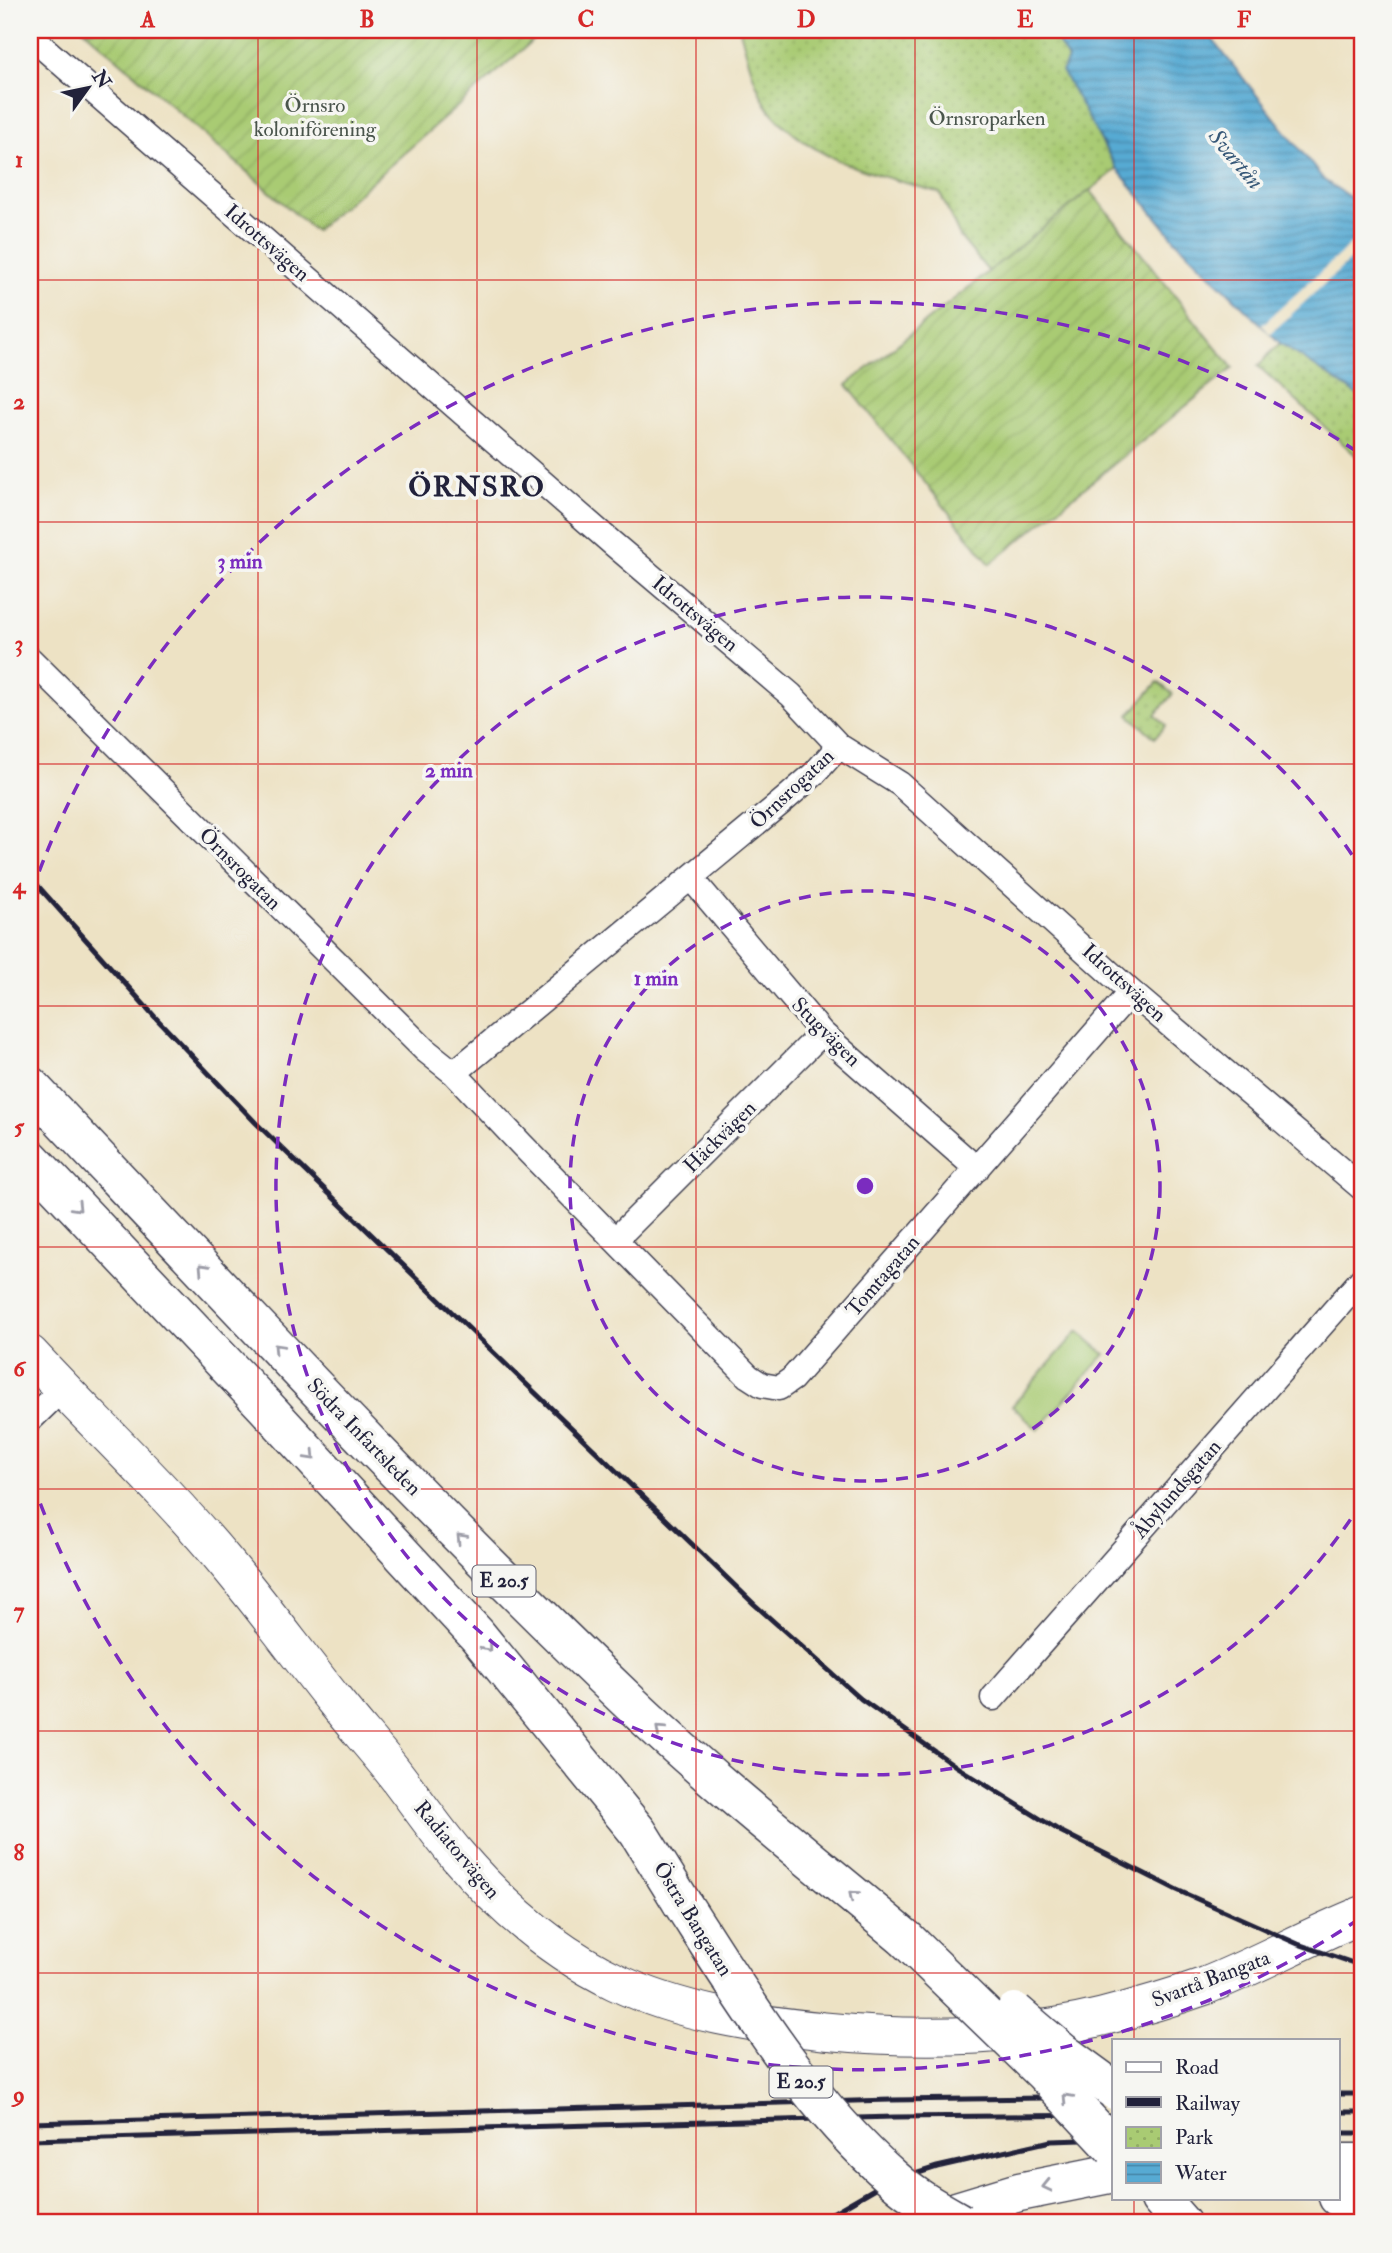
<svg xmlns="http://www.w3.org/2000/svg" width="1392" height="2253" viewBox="0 0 1392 2253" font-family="'IM FELL Double Pica',serif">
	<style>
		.grass { fill: #a9cb73; stroke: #667657; stroke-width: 2 }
		.park { fill: url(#park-dots); stroke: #667657; stroke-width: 2 }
		.garden { fill: url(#garden-furrows); stroke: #667657; stroke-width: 2 }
		.water { fill: url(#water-rules); stroke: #3c6687; stroke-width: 2 }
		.pier { fill: #ede2c4 }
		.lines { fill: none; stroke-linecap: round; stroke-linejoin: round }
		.street-casing { stroke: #403f50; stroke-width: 27 }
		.secondary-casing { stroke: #403f50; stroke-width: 39 }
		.primary-casing { stroke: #403f50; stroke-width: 41 }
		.street { stroke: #fff; stroke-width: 24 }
		.secondary { stroke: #fff; stroke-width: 37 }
		.primary { stroke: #fff; stroke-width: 38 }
		.rail { stroke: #22223b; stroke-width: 5 }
		.primary-bridge-casing { stroke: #403f50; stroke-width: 41; stroke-linecap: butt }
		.primary-bridge { stroke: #fff; stroke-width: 38 }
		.oneway { stroke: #9c9ca7 }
		.grid { fill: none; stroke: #d62828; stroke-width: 2; stroke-opacity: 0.55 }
		.ring { fill: none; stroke: #7b2cbf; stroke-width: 3.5; stroke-dasharray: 12 9 }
		.labels { text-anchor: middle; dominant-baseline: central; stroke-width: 7; stroke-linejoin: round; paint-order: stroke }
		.shield { fill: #f6f6f2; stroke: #626272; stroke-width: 2 }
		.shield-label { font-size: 19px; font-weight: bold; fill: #22223b }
		.park-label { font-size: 21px; fill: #4a554c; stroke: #f6f6f2 }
		.street-label { font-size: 21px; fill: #22223b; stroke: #f6f6f2 }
		.water-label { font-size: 23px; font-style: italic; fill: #375878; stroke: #f6f6f2 }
		.district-label { font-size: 28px; font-weight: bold; letter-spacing: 2px; fill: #22223b; stroke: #f6f6f2 }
		.centre { fill: #7b2cbf; stroke: #f6f6f2; stroke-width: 3.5 }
		.ring-label { font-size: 21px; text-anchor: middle; font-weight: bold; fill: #7b2cbf; stroke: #f6f6f2; stroke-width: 7; stroke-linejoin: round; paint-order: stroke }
		.neatline { fill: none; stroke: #d62828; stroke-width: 2.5 }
		.grid-label { font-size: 23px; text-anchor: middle; font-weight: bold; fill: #d62828 }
	</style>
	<defs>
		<pattern id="park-dots" width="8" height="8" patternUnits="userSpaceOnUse" patternTransform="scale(1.75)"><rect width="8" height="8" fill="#a9cb73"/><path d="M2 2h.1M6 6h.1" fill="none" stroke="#91ae64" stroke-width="1.8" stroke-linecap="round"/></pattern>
		<pattern id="garden-furrows" width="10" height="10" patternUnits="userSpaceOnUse" patternTransform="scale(1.75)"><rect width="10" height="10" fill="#a9cb73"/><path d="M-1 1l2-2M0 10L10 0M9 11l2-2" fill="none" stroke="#91ae64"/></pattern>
		<pattern id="water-rules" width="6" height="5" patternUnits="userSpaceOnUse" patternTransform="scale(1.75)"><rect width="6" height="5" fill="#57aad3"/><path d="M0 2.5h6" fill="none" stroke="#488aac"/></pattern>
	</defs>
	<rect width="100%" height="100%" fill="#f6f6f2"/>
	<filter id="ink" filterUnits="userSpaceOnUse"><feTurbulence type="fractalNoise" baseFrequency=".0143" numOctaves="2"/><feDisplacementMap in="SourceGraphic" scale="14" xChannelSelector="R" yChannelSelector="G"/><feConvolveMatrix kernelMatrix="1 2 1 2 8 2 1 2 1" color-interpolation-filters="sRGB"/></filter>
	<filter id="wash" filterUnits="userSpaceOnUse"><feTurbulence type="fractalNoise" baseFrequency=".00686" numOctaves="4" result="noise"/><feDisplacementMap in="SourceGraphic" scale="28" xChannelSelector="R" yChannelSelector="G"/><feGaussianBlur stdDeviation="1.57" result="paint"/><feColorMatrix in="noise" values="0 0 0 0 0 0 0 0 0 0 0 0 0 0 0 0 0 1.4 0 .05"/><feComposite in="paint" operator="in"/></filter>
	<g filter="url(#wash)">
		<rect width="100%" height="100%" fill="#ede2c4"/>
		<path class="grass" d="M1078 1331 1105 1354 1038 1430 1012 1406Z"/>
		<path class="park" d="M740 30H1046C1074 51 1080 95 1094 126 1100 141 1109 155 1117 169L989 272 960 237 940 193C878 174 819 165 773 114 757 97 746 52 740 30Z
			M1280 343 1362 398V461L1258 366Z
			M1158 682 1173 694 1155 715 1166 725 1155 738 1129 715Z"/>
		<path class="garden" d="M84 30H545L315 231Z
			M1090 190 1233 368 990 564 847 385Z"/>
		<path class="water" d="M1046 30H1205L1324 180 1362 205V398L1280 343 1176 241 1117 169 1062 71 1068 59 1055 37Z"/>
		<path class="pier" d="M1362 234V249L1270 334 1262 325Z"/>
	</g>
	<g filter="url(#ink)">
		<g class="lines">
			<g class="street-casing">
				<path id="street" d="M30 36 612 543 791 695 839 746 900 784 1131 992 1362 1188
					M30 659 425 1050 454 1073 521 1144 748 1376 762 1385 779 1388 792 1379 1131 992
					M691 878 822 1033 977 1169
					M454 1073 783 801 814 774 839 746
					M616 1239 822 1033
					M30 1420 62 1389
					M993 1698 1362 1279"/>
			</g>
			<g class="secondary-casing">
				<path id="secondary" d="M30 1354C95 1424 166 1490 227 1564 264 1608 298 1655 334 1700 353 1724 373 1746 392 1770 414 1798 434 1828 457 1855 502 1908 553 1952 616 1982 681 2013 754 2024 824 2031 915 2040 1012 2039 1102 2017 1137 2008 1171 1998 1205 1986 1258 1965 1309 1936 1362 1915"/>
			</g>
			<g class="primary-casing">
				<path id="primary" d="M30 1086C227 1294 422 1505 630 1703 717 1786 813 1861 906 1939
					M30 1158 265 1406 477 1635 638 1832 682 1903
					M1338 2163H1362
					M1338 2197 1362 2202
					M1160 2199 1181 2223
					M917 2223 1019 2192 1114 2173"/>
			</g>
			<use href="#street" class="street"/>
			<use href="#secondary" class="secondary"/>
			<use href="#primary" class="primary"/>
			<path class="rail" d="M30 877 155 1017 256 1123 754 1604 861 1699 957 1767 1060 1831 1177 1890 1298 1944 1362 1966
				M1338 2094H1362
				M1338 2112H1362
				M30 2123 891 2100 1114 2097
				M1338 2133H1362
				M30 2140 894 2117 1114 2115
				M815 2223 881 2185 937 2167 1051 2141 1114 2139"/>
			<g class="primary-bridge-casing">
				<path id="primary-bridge" d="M682 1903C745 2001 805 2101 894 2179 914 2197 938 2210 961 2223
					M906 1939 1043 2072 1114 2148
					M1015 2012 1062 2052 1114 2090"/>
			</g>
			<use href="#primary-bridge" class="primary-bridge"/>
		</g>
		<defs><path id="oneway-chevron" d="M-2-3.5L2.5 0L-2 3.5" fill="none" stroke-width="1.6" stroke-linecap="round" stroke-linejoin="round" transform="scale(1.75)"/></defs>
		<g class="oneway">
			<use href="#oneway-chevron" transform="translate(77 1207) rotate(46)"/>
			<use href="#oneway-chevron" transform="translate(203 1268) rotate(-133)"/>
			<use href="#oneway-chevron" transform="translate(278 1348) rotate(-134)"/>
			<use href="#oneway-chevron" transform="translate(311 1456) rotate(47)"/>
			<use href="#oneway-chevron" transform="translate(461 1538) rotate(-134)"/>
			<use href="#oneway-chevron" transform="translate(487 1647) rotate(50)"/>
			<use href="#oneway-chevron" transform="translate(660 1730) rotate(-138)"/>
			<use href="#oneway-chevron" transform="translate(853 1895) rotate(-140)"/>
			<use href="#oneway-chevron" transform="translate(1067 2098) rotate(-133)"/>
			<use href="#oneway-chevron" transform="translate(1047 2186) rotate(167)"/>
		</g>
	</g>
	<path class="grid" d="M258 30V2223M477 30V2223M696 30V2223M915 30V2223M1134 30V2041M30 280H1362M30 522H1362M30 764H1362M30 1006H1362M30 1247H1362M30 1489H1362M30 1731H1362M30 1973H1362M1134 2199V2223"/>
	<g class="ring">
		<circle cx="865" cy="1186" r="295"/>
		<path d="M1362 1502A589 589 0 1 1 1362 870"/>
		<path d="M1359 1919A884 884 0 0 1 32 1481M32 891A884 884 0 0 1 1359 453"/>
	</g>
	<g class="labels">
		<g class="shield">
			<rect x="472.5" y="1565.5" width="63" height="31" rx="5"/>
			<rect x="769.5" y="2066.5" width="63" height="31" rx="5"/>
		</g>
		<g class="shield-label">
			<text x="504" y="1581">E 20.5</text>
			<text x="801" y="2082">E 20.5</text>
		</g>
		<g class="park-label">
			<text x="315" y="105">Örnsro<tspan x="315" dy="24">koloniförening</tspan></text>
			<text x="987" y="118">Örnsroparken</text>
		</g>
		<g class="street-label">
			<text transform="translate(267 243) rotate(41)">Idrottsvägen</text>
			<text transform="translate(695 614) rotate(40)">Idrottsvägen</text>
			<text transform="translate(792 789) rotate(-43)">Örnsrogatan</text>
			<text transform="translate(240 869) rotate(45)">Örnsrogatan</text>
			<text transform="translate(1124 983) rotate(42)">Idrottsvägen</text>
			<text transform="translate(826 1032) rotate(45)">Stugvägen</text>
			<text transform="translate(720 1137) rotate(-45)">Häckvägen</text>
			<text transform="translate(883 1276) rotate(-49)">Tomtagatan</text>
			<text transform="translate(364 1437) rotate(46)">Södra Infartsleden</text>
			<text transform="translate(1177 1489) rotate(-49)">Åbylundsgatan</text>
			<text transform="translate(457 1850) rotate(50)">Radiatorvägen</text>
			<text transform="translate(693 1919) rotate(58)">Östra Bangatan</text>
			<text transform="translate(1211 1979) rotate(-21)">Svartå Bangata</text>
		</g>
		<g class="water-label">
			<text transform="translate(1236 159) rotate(50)">Svartån</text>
		</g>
		<g class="district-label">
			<text x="477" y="487">ÖRNSRO</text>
		</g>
	</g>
	<circle cx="865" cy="1186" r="10" class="centre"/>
	<g class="ring-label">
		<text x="240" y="568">3 min</text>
		<text x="449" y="777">2 min</text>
		<text x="656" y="985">1 min</text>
	</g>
	<rect width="1392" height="2253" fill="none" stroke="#f6f6f2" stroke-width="77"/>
	<rect x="1112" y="2039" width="228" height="161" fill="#f6f6f2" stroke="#a1a1a9" stroke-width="2"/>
	<rect x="1126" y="2062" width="35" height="10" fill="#ffffff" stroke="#a1a1a9" stroke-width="2"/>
	<text x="1175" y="2074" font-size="21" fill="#22223b">Road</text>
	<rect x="1126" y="2097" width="35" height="10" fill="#22223b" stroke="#a1a1a9" stroke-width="2"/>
	<text x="1175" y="2110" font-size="21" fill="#22223b">Railway</text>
	<rect x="1126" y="2127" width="35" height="21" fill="url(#park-dots)" stroke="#a1a1a9" stroke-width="2"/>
	<text x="1175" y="2144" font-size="21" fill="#22223b">Park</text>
	<rect x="1126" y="2162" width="35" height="21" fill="url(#water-rules)" stroke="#a1a1a9" stroke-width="2"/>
	<text x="1175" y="2180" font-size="21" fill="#22223b">Water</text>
	<g transform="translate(88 88) rotate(57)" stroke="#f6f6f2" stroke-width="5" paint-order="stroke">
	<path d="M0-5L12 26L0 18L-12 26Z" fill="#22223b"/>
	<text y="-10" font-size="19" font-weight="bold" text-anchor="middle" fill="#22223b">N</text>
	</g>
	<rect x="38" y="38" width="1316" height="2176" class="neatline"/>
	<g class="grid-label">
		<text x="148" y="27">A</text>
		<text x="367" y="27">B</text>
		<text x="586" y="27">C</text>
		<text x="806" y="27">D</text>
		<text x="1025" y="27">E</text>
		<text x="1244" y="27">F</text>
		<text x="19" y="167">1</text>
		<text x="19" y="409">2</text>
		<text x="19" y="651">3</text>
		<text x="19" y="893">4</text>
		<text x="19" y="1134">5</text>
		<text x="19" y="1376">6</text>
		<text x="19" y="1618">7</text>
		<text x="19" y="1860">8</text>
		<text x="19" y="2102">9</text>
	</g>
</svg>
